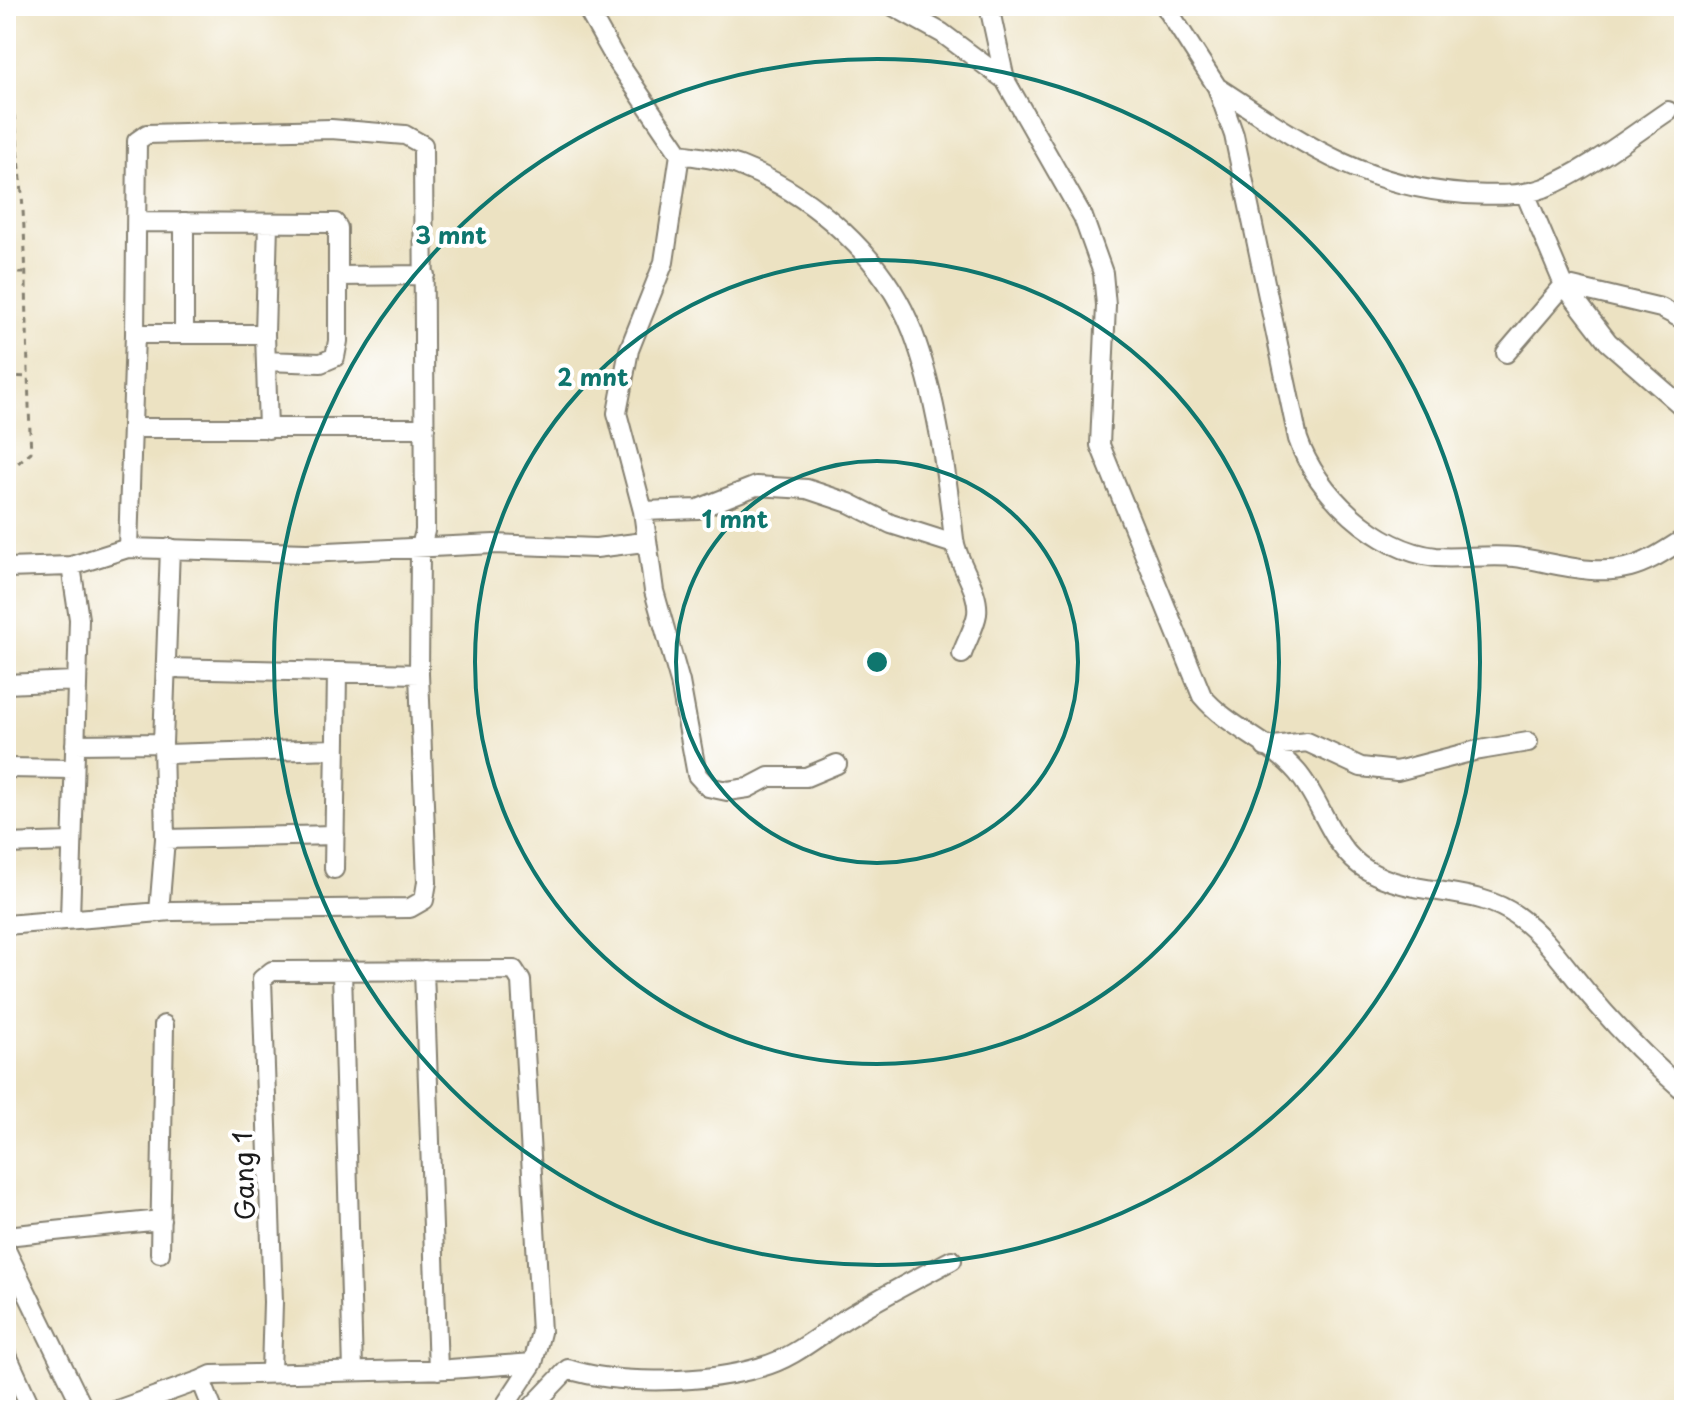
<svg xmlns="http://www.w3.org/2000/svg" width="1690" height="1416" viewBox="0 0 1690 1416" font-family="'Playpen Sans',sans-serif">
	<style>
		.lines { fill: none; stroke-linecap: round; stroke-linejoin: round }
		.minor-casing { stroke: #847f6f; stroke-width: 22 }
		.path { stroke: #847f6f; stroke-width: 3; stroke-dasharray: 6 6; stroke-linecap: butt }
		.minor { stroke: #fff; stroke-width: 18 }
		.ring { fill: none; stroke: #0f766e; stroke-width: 4 }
		.labels { text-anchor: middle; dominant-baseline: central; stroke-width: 8; stroke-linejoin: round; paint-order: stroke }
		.street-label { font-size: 26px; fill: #1c1c1c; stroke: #fff }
		.centre { fill: #0f766e; stroke: #fff; stroke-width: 4 }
		.ring-label { font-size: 24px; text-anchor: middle; font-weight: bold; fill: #0f766e; stroke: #fff; stroke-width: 8; stroke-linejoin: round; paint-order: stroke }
	</style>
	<rect width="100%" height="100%" fill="#fff"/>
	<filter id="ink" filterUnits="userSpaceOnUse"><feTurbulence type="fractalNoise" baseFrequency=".0125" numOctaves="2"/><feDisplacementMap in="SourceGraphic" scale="16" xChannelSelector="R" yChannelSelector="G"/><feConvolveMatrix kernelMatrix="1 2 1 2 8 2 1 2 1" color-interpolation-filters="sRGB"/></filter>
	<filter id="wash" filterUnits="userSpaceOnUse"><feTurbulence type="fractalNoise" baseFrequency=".006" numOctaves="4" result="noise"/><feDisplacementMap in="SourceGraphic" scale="32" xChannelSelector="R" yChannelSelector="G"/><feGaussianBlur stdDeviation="1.8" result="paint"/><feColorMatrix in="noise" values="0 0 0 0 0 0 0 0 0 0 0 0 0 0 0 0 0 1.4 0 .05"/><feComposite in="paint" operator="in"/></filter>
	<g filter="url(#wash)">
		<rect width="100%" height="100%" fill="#ece2c2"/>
	</g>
	<g filter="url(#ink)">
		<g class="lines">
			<g class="minor-casing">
				<path id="minor" d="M591 6 588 10 615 58 680 154 664 262 629 350 617 413 643 511 654 591 680 682 697 775 708 787 727 791 748 788 769 777H806L837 764
					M893 6 942 33 1005 80 1083 217 1103 273 1106 305 1100 445 1202 696C1229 728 1270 741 1297 772 1323 802 1331 849 1367 870 1413 898 1476 885 1517 916 1545 936 1564 965 1586 991 1616 1027 1649 1061 1684 1091
					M989 6 1005 80
					M1165 6 1217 87 1234 135 1298 439C1316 493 1377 551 1436 557 1462 559 1488 554 1515 557 1552 562 1592 577 1630 567 1650 562 1667 549 1684 539
					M1217 87C1303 143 1360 186 1465 194 1491 195 1519 197 1544 188 1588 170 1628 138 1668 111
					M680 154C699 157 722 159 740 166 812 194 884 257 912 330 937 396 946 470 954 539 957 564 980 589 977 614 975 627 966 642 962 654
					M137 222 335 223 338 228V341L335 357 321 363 266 361
					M184 222V333
					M268 223 265 334 268 429
					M339 276 425 275
					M1564 285 1608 342 1684 408
					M1564 285 1661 308 1684 320
					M135 334H265
					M1506 353 1564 285 1525 193
					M133 428H425
					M643 511 698 509 756 486 807 489 849 503 891 524 954 544
					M6 568 71 566 128 548 307 553 494 544 596 548 644 542
					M166 668 419 674
					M6 684 74 681
					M75 744 163 743
					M1265 747 1307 742 1361 767 1397 771 1474 751 1528 742
					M166 754 335 749
					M6 768 73 769
					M165 839 335 835
					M6 844 70 842
					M334 869 337 673
					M159 912 165 839 163 743 170 548
					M70 919 79 619 71 566
					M6 925 172 911 410 908 424 900 427 882 419 674 420 550 425 531 423 145 405 135 331 129 147 134 137 141 135 334 128 548
					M424 970 438 1370
					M342 971 353 1371
					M6 1236 161 1220
					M6 1250 84 1410
					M160 1253 164 1025
					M6 1353 32 1410
					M271 1372 273 1302 262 979 272 971 514 970 521 981 541 1332 533 1363 502 1410
					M117 1410 201 1380
					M213 1410 201 1380 212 1375 450 1369 533 1363
					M529 1410 568 1369C621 1386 708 1383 761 1367 795 1358 821 1333 850 1316 883 1296 918 1278 952 1260"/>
			</g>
			<path class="path" d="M6 68C31 194 24 324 31 452L6 473
				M6 273H26
				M6 376 27 377"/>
			<use href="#minor" class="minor"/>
		</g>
	</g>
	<g class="ring">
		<circle cx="877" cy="662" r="201"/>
		<circle cx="877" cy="662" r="402"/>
		<circle cx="877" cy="662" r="603"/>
	</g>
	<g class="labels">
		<g class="street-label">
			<text transform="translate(243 1176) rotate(-92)">Gang 1</text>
		</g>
	</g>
	<circle cx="877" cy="662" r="12" class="centre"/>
	<g class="ring-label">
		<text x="451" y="244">3 mnt</text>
		<text x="593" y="386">2 mnt</text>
		<text x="735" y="528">1 mnt</text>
	</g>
	<rect width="1690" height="1416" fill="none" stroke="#fff" stroke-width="32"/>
</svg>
